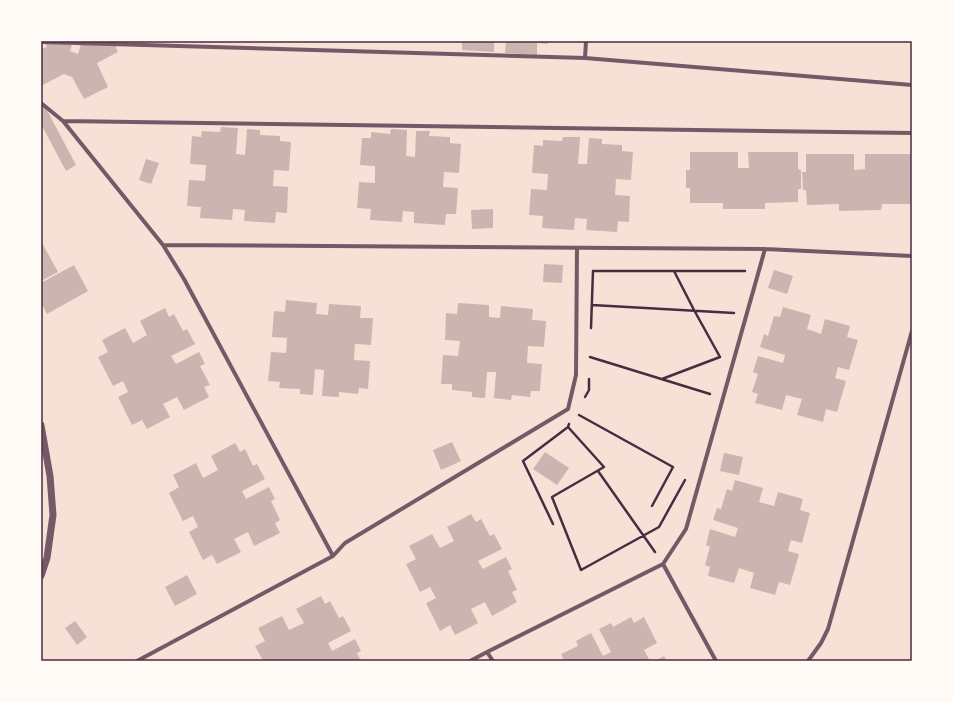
<svg xmlns="http://www.w3.org/2000/svg" width="953" height="702" viewBox="0 0 953 702" font-family="'PT Sans',sans-serif">
	<style>
		.building { fill: #ccb4b1 }
		.lines { fill: none; stroke-linecap: round; stroke-linejoin: round }
		.path { stroke: #4a2c40; stroke-width: 2.5 }
		.minor { stroke: #755966; stroke-width: 4 }
		.tertiary { stroke: #755966; stroke-width: 7 }
		.neatline { fill: none; stroke: #4a2c40; stroke-width: 1.5 }
	</style>
	<rect width="100%" height="100%" fill="#f7e1d7"/>
	<path class="building" d="M44 41H73L70 51 78 54 82 41H113L118 52 97 63 108 87 84 99 72 77 64 74 41 86V49L47 47Z
		M462 41H494V52L462 50Z
		M506 41H548V44L537 43V55L505 53Z
		M41 99 76 165 66 171 41 124Z
		M221 127 238 128 236 154 245 155 247 129 260 130V135L280 136V141L291 142 289 171 274 170 273 186 288 187 287 213 276 212 275 223 244 221 245 210 233 209 232 220 200 218 201 207 187 206 189 180 205 181 206 165 190 164 192 136 201 137 202 131 220 132Z
		M391 129 407 130 406 156 415 157 416 131H430L429 136 450 137V143L461 144 459 173 444 172 443 187 458 188 456 214H446L445 225 414 223V212L403 211 402 222 370 220 371 209 357 208 359 182 375 183V166L360 165 362 138H371V132L390 134Z
		M563 137H580L578 164H587L589 138 602 139V144L622 145V151L633 152 631 180 616 179 615 195 630 196 629 222 618 221 617 232 586 230 587 219 575 218 574 230 542 228 543 216 529 215 531 189 547 190 548 174 532 173 534 145 543 146V140L562 141Z
		M690 152H738V168H749L748 152H798V169L801 170V189H798V202L765 203V209H723V203H690V188H686V170H690Z
		M806 154H854V170L865 169V154H912V204H882L881 210 839 211V204L807 205 806 190H803L802 172H806Z
		M146 159 159 163 151 184 139 180Z
		M493 209V228L472 229 471 210Z
		M41 241 58 272 41 281Z
		M544 264 563 265 562 283 543 282Z
		M74 265 88 291 47 314 41 302V283Z
		M774 270 793 276 787 294 768 288Z
		M286 300 317 303 316 314 328 315 329 304 361 306 360 318H373L371 345 355 344 354 360 370 361 368 389 359 388 358 394 339 392V397L322 396 324 370 315 369 313 395 300 394V389L279 388 280 382 268 381 271 352 286 353 287 338 272 337 274 311 285 312Z
		M458 303 489 305V317L500 318 501 306 533 309 532 320 546 321 544 347 528 346 527 363 542 364 540 391H531L530 397 512 395 511 400 494 398 496 372H487L485 398 472 397V392L452 390V384H441L443 355 458 356 460 341 445 340 446 313 457 314Z
		M783 307 811 315 807 329 821 334 825 319 850 326 847 337 858 340 849 370 838 367 835 378 846 381 837 412 826 409 823 422 797 415 802 399 786 395 782 410 755 403 758 394 752 392 758 374 753 372 758 356 783 363 785 355 760 347 764 334 768 336 774 316 780 317Z
		M165 308 169 317 174 314 183 331 187 329 195 344 171 356 176 364 199 352 205 364 200 366 210 385 204 387 209 397 184 410 177 397 163 404 170 417 147 429 142 420 132 425 118 397 128 392 123 381 113 386 98 357 108 352 102 340 125 328 133 343 147 335 140 321Z
		M452 442 461 461 441 470 433 450Z
		M235 443 240 452 245 449 253 466 257 464 265 479 242 491 246 499 269 487 275 499 271 501 280 520 275 523 280 533 254 546 248 532 234 539 241 552 217 564 212 555 203 560 189 532 198 527 193 516 183 521 169 493 179 487 173 475 196 463 203 478 218 470 211 456Z
		M545 452 569 468 557 485 533 469Z
		M724 453 743 457 739 475 720 471Z
		M735 480 763 488 759 502 774 506 778 492 803 499 800 510 810 513 802 543 791 540 788 551 799 554 790 585 779 582 775 595 750 588 754 573 739 568 734 583 708 576 710 567 705 565 710 547 706 545 710 529 735 537 738 528 713 520 717 508 721 509 727 489 732 491Z
		M471 514 476 522 481 519 490 536 494 534 502 549 478 561 483 569 506 557 512 569 508 571 517 590 512 592 517 602 492 616 485 602 471 609 478 623 455 635 450 625 440 631 426 603 436 598 430 587 420 592 406 564 416 559 409 546 432 534 440 548 454 541 447 527Z
		M187 575 197 594 175 606 165 587Z
		M321 596 325 604 330 601 339 618 343 616 351 631 328 643 332 651 355 639 361 651 357 653 361 661H263L255 646 265 641 258 628 282 616 289 630 304 623 296 609Z
		M631 617 634 623 644 617 657 643 644 650 650 661H561L564 660 561 654 578 646 576 641 591 633 603 656 611 652 599 629 611 623 613 627Z
		M75 621 87 637 77 645 65 628Z
		M664 656 667 661H655Z"/>
	<g class="lines">
		<path class="path" d="M592 305 734 313
			M591 328 593 271H745
			M590 357 710 394
			M662 379 720 357 694 310 674 271
			M585 397 589 390V379
			M579 415 673 467 652 506
			M568 427 604 467 552 497 581 570 659 527 685 480
			M598 471 655 552
			M553 524 523 461 568 427 569 424"/>
		<path class="minor" d="M41 42 585 58 912 85
			M585 58 586 41
			M41 103 63 121 163 245 184 279 333 556
			M63 121 912 133
			M163 245 765 249 912 256
			M663 564 716 661
			M487 652 663 564 686 529 765 249
			M137 661 333 556 345 543 568 409 576 375 577 248
			M470 661 487 652 493 661
			M808 661 821 643 828 629 912 331"/>
		<path class="tertiary" d="M41 425 50 476 53 515 47 558 41 576"/>
	</g>
	<rect width="953" height="702" fill="none" stroke="#fffaf5" stroke-width="84"/>
	<rect x="42" y="42" width="869" height="618" class="neatline"/>
</svg>
